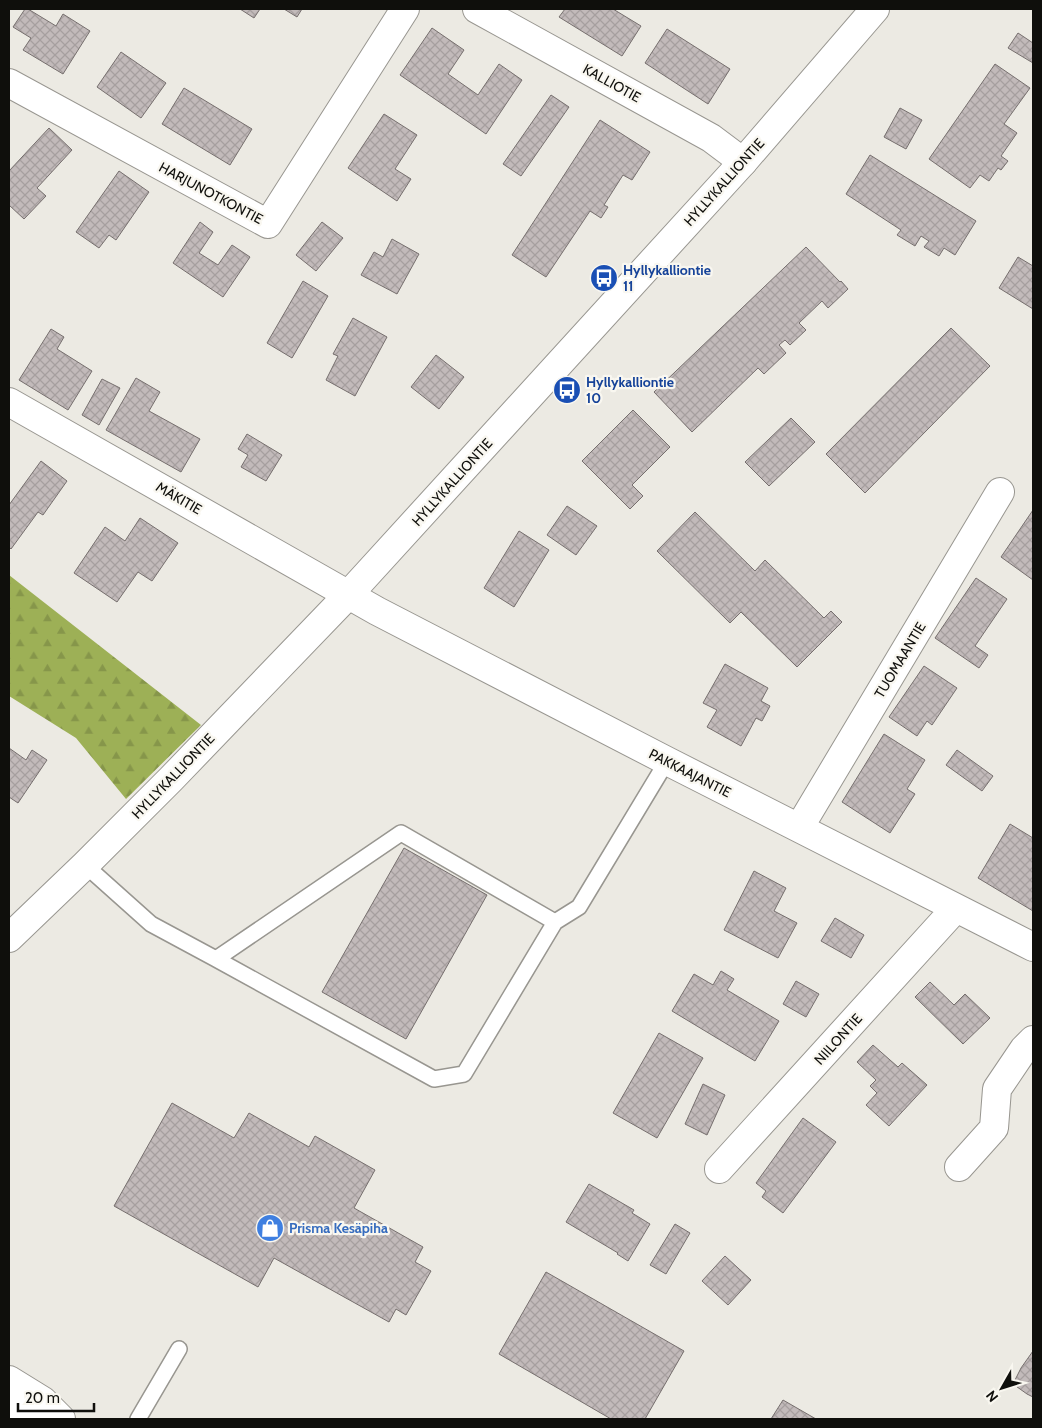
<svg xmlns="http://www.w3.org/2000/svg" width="1042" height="1428" viewBox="0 0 1042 1428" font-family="Cabin,sans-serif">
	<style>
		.forest { fill: url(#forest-firs) }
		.building { fill: url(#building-cross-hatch); stroke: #766f6e }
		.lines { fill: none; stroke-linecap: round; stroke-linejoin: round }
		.lane-casing { stroke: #989690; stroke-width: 18 }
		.street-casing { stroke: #989690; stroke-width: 30 }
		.secondary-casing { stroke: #989690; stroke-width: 30 }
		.lane { stroke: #fff; stroke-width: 15 }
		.street { stroke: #fff; stroke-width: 28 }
		.secondary { stroke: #fff; stroke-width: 28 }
		.labels { text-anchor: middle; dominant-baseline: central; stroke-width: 4.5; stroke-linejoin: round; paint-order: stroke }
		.street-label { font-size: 14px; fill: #0f0f0c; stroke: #f9f7f0 }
		.transit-label { font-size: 14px; font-weight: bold; fill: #164399; stroke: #f9f7f0; text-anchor: start }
		.shop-label { font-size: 14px; font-weight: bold; fill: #366cbe; stroke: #f9f7f0; text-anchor: start }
	</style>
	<defs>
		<pattern id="forest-firs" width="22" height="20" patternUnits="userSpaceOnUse" patternTransform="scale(1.25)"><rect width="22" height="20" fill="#9db056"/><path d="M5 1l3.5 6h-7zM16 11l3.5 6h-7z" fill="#86964a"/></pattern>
		<pattern id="building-cross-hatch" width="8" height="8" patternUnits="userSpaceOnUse" patternTransform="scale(1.25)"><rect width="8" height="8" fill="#c2baba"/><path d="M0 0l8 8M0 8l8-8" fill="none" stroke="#a69f9f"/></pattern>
	</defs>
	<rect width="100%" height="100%" fill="#eceae3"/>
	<path class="forest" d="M9 575 201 725 126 799 76 738 9 696Z"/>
	<path class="building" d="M25 9H28L56 26 63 14 90 31 63 74 23 50 31 38 13 27Z
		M240 9H260L254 18Z
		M284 9H302L297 17Z
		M565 9H613L641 26 622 56 559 17Z
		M432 28 464 50 448 74 478 95 499 64 522 80 486 134 400 75Z
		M667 29 730 69 708 104 645 63Z
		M1018 33 1033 43V63L1008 48Z
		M121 52 166 83 141 118 97 87Z
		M995 64 1030 88 1004 124 1017 133 1001 156 1008 161 1001 170 998 168 989 181 980 175 970 188 929 159Z
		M184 88 252 129 230 165 162 124Z
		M551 95 569 107 521 176 503 164Z
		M900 108 922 120 906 149 884 137Z
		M384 114 417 135 395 169 411 179 397 201 348 168Z
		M600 120 650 152 632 180 623 175 604 205 608 207 601 218 590 211 546 277 512 255Z
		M49 128 72 150 37 188 46 196 24 219 9 205V171Z
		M870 155 976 221 955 255 944 248 939 256 924 247 929 241 921 236 915 246 897 235 901 230 846 194Z
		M119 171 149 192 116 240 109 235 99 248 76 232Z
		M200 222 213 232 199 253 218 265 232 245 250 257 223 297 173 263Z
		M322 222 343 238 316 271 296 255Z
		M392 239 419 254 397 294 361 275 374 252 383 257Z
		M806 247 840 282 841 281 848 289 828 308 822 301 799 323 806 330 790 345 785 340 779 345 786 353 764 374 758 368 692 432 654 392Z
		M1018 257 1033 266V309L999 288Z
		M303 281 328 296 292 358 267 343Z
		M353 318 387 337 355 396 326 380 338 356 333 354Z
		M951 328 990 366 865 493 826 454Z
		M51 329 64 337 57 349 92 371 68 410 19 380Z
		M436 355 464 377 439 409 411 387Z
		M136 378 160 392 149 411 200 439 181 472 106 430Z
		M102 379 120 388 99 425 82 415Z
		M633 410 670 447 632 485 643 496 630 509 582 461Z
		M791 418 815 442 769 486 745 462Z
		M247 434 282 455 266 481 241 467 248 455 238 449Z
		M41 461 67 481 43 515 38 512 11 549 9 547V505Z
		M567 506 597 526 576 555 547 535Z
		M1033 510V580L1001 557Z
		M695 512 755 571 765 560 824 618 831 611 842 622 797 667 741 612 730 623 657 551Z
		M140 518 178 543 152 581 138 572 117 602 74 573 105 527 125 541Z
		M519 531 549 550 514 607 484 588Z
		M976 578 1007 599 975 646 988 655 979 668 935 638Z
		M725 664 768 688 761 701 770 706 762 721 756 718 741 746 707 727 717 710 703 703Z
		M924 666 957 688 932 725 927 721 917 736 889 717Z
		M884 734 925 760 907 789 915 794 890 833 842 802Z
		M9 748 26 760 32 750 47 760 18 803 9 797Z
		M957 750 993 776 982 791 946 765Z
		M1010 824 1033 838V911L978 878Z
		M404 848 487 895 406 1039 322 992Z
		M754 871 786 888 774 911 797 923 778 958 724 930Z
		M835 918 864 935 851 958 821 941Z
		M721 971 734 979 727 990 779 1021 755 1061 672 1011 694 974 713 985Z
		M796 981 819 994 806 1017 783 1004Z
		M930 982 954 1005 965 994 990 1018 963 1044 915 997Z
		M659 1033 703 1058 657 1138 613 1113Z
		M873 1045 898 1067 902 1063 927 1085 889 1126 866 1105 877 1093 870 1086 876 1080 857 1062Z
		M703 1084 725 1095 707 1135 685 1124Z
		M172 1103 234 1138 249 1113 309 1147 315 1136 375 1170 354 1208 423 1247 415 1262 431 1271 406 1315 396 1309 389 1322 274 1258 258 1287 114 1206Z
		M803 1118 836 1142 783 1213 762 1197 766 1191 756 1183Z
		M589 1184 634 1210 632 1213 650 1224 628 1261 617 1254 618 1253 566 1222Z
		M675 1224 690 1233 666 1274 650 1265Z
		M725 1256 751 1280 728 1305 702 1281Z
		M546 1272 684 1351 645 1419H611L499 1354Z
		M1033 1351V1397L1027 1394 1013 1384 1021 1368Z
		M783 1400 816 1419H771Z"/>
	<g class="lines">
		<g class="lane-casing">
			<path id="lane" d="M85 865 151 924 216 959 401 833 555 922 579 907 667 761
				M216 959 434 1079 464 1074 555 922
				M138 1419 179 1349"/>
		</g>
		<g class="street-casing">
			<path id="street" d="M477 9 711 138 743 162
				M9 83 268 224 405 9
				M9 402 377 611 667 761 1033 947
				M799 828 1000 492
				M959 1167 994 1128 997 1089 1024 1049 1033 1040
				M719 1169 956 908"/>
		</g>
		<g class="secondary-casing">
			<path id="secondary" d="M9 938 85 865 171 779 349 594 743 162 875 9
				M9 1380 43 1401 61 1419
				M9 1404 37 1419"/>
		</g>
		<use href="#lane" class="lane"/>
		<use href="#street" class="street"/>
		<use href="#secondary" class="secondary"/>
	</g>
	<defs>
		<g id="bus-disc" transform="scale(1.4375)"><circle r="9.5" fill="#1a4fb4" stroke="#f9f7f0"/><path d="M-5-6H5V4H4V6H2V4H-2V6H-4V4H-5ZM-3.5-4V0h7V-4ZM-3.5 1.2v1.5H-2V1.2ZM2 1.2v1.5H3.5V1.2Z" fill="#fff"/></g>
		<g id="shop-disc" transform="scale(1.4375)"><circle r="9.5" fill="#3f7fe0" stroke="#f9f7f0"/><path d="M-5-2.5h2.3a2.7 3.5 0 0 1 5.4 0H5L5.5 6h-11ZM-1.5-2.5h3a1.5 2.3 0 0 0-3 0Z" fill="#fff"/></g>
	</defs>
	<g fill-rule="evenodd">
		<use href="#bus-disc" x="604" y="278"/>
		<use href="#bus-disc" x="567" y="390"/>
		<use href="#shop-disc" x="270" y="1228"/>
	</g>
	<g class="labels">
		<g class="street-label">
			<text transform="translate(612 83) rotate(29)">KALLIOTIE</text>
			<text transform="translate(724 182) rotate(-48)">HYLLYKALLIONTIE</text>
			<text transform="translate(211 193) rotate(28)">HARJUNOTKONTIE</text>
			<text transform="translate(452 482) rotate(-48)">HYLLYKALLIONTIE</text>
			<text transform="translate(179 498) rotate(30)">MÄKITIE</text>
			<text transform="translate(900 660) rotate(-59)">TUOMAANTIE</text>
			<text transform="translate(690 773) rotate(27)">PAKKAAJANTIE</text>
			<text transform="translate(173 776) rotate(-46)">HYLLYKALLIONTIE</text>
			<text transform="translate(838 1039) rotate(-48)">NIILONTIE</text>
		</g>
		<g class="transit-label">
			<text x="623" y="270">Hyllykalliontie<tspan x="623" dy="16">11</tspan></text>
			<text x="586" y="382">Hyllykalliontie<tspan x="586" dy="16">10</tspan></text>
		</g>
		<g class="shop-label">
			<text x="289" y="1228">Prisma Kesäpiha</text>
		</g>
	</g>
	<rect width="1042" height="1428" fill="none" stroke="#0f0f0c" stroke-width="20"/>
	<g transform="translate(1002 1388) rotate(231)" stroke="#f9f7f0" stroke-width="4" paint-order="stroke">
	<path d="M0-4L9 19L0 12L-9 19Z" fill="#0f0f0c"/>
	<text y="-8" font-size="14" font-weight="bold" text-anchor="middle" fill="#0f0f0c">N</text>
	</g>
	<path d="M18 1403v8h76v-8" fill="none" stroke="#0f0f0c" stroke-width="2.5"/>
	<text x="25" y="1403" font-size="15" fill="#0f0f0c" stroke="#f9f7f0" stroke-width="4" paint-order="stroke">20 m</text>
</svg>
